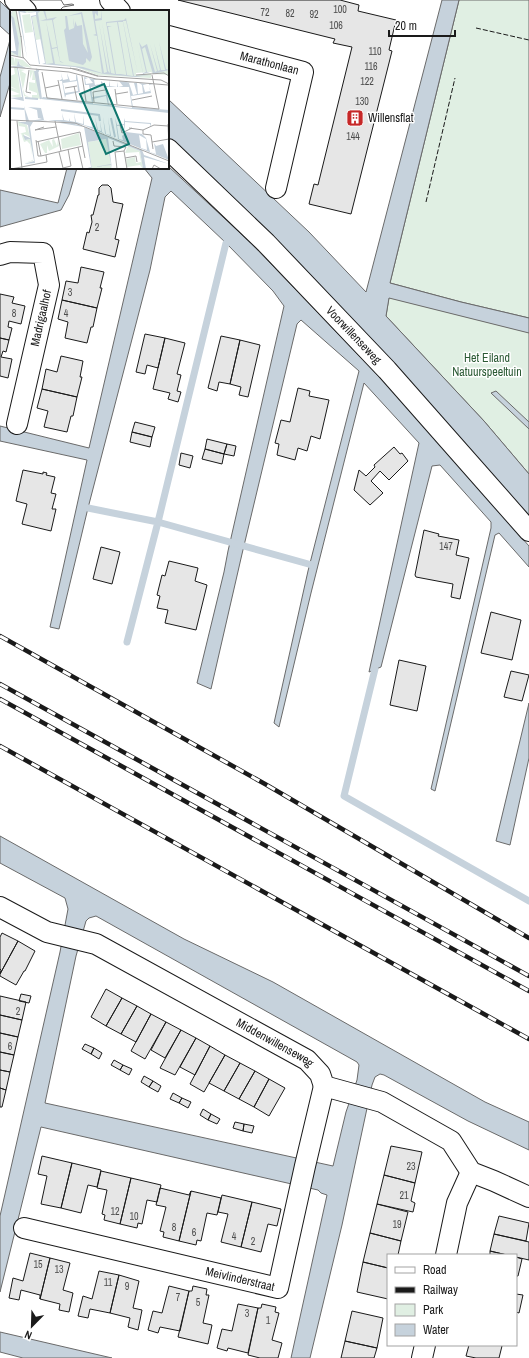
<svg xmlns="http://www.w3.org/2000/svg" width="529" height="1358" viewBox="0 0 529 1358" font-family="'Archivo Narrow',sans-serif">
	<style>
		.green { fill: #e0efe3; stroke: #6a6a6a }
		.water { fill: #c6d2dc; stroke: #6a6a6a; fill-rule: evenodd }
		.pier { fill: #fff; stroke: #6a6a6a }
		.lines { fill: none; stroke-linecap: round; stroke-linejoin: round }
		.stream { stroke: #c6d2dc; stroke-width: 7 }
		.building { fill: #e6e6e6; stroke: #1a1a1a }
		.street-casing { stroke: #1a1a1a; stroke-width: 22 }
		.street { stroke: #fff; stroke-width: 20 }
		.rail-casing { stroke: #1a1a1a; stroke-width: 4.5 }
		.rail { stroke: #fff; stroke-width: 3; stroke-dasharray: 9; stroke-linecap: butt }
		.fence { stroke: #1a1a1a; stroke-width: 1; stroke-dasharray: 5 2; stroke-linecap: butt }
		.labels { text-anchor: middle; dominant-baseline: central; stroke-width: 3; stroke-linejoin: round; paint-order: stroke }
		.number-label { font-size: 10px; fill: #4d4d4d }
		.street-label { font-size: 12px; fill: #1a1a1a; stroke: #fff }
		.poi-label { font-size: 12px; fill: #1a1a1a; stroke: #fff; text-anchor: start }
		.park-label { font-size: 12px; fill: #2b5a34; stroke: #fff }
		.inset-river { fill: none; stroke: #c6d2dc; stroke-width: 2 }
		.inset-road { fill: none; stroke: #a3a3a3; stroke-width: 1 }
		.view { fill: #0f766e; fill-opacity: 0.15; stroke: #0f766e; stroke-width: 2 }
		.inset-edge { fill: none; stroke: #1a1a1a; stroke-width: 2 }
	</style>
	<rect width="100%" height="100%" fill="#fff"/>
	<path class="green" d="M459 0H529V318L461 302 390 283Z
		M389 297 529 332V474L484 421 386 316Z"/>
	<path class="water" d="M442 0H459L390 283 461 302 529 318V333L389 298 386 316 484 421 529 474V524L269 233 168 137V99L309 232 366 292Z
		M0 1 11 12V80L0 117V77L11 36 0 26Z
		M168 166 251 243 386 384 529 546V567L499 533 495 535 435 791 431 789 491 528V522L440 465 432 466 381 667 369 672 419 443 364 383 311 593 279 727 274 723 308 571 359 371 301 320 297 324 242 554 211 689 197 683 224 572 228 551 284 306 273 291 226 243 171 191 165 197 150 270 88 508 59 629 50 627 87 460 0 441V426L89 448 152 178 144 168H168Z
		M67 168H77L69 195 61 210 0 227V190L58 203Z
		M496 391 529 422V429L491 393Z
		M529 703V758L510 845 496 841Z
		M0 836 184 939 273 982 485 1102 529 1122V1150L468 1121 384 1075 380 1074 375 1077 372 1085 342 1225 310 1358H291L327 1195 321 1193 318 1190 41 1127 0 1292V1216L60 952 68 909 65 898 0 863ZM96 916 357 1062 359 1065 357 1080 346 1112 333 1166 45 1103 76 956 86 921 89 918Z
		M0 1332 112 1358H23L0 1352Z"/>
	<path class="pier" d="M22 0H61L64 5 72 4 74 5 63 7 59 11H33Z"/>
	<g class="lines">
		<path class="stream" d="M88 508 158 522 312 565
			M127 642 158 522 226 243
			M375 669 344 796 529 901"/>
	</g>
	<path class="building" d="M178 0H340L359 5 358 11 396 20 389 50 392 51 351 214 309 204 314 184 318 185 352 47 333 43 335 39Z
		M102 185H108L111 188 113 202 123 204 115 239 119 240 115 257 83 249 87 232 89 233 92 222 91 215H93L98 195H99V188Z
		M81 267 104 272 100 288H102L97 308 62 300 66 281 78 283Z
		M0 294 14 297 12 303 25 306 21 324 9 321 8 327 12 328 9 340 0 338Z
		M62 300 97 308 93 327H91L87 343 65 338 68 322 58 319Z
		M145 334 165 338 158 368 147 365 145 374 136 372Z
		M221 336 240 340 230 384 219 382 217 391 208 388Z
		M0 338 9 340 6 352 3 351 1 357 12 359 8 378 0 376Z
		M165 338 185 343 177 374 181 375 177 391 181 392 178 402 168 399 170 393 153 389Z
		M240 340 260 345 248 397 239 395 241 387 230 384Z
		M61 356 83 361 80 377H82L77 397 42 389 46 369 57 372Z
		M298 388 310 391 309 396 329 400 320 439 311 436 307 451 298 448 295 460 277 455 279 444 275 443 281 420 290 422Z
		M42 389 77 397 73 416H71L67 432 44 427 48 411 37 408Z
		M135 422 155 427 152 437 132 432Z
		M132 432 152 437 150 447 130 442Z
		M207 439 227 444 224 454 205 449Z
		M227 444 236 446 234 456 224 454Z
		M394 447 400 454 402 453 408 461 389 480 380 471 371 481 383 493 370 505 354 490 359 470 366 476 375 467 374 465Z
		M205 449 224 454 222 464 202 459Z
		M181 453 193 456 190 468 179 465Z
		M23 470 43 474V472L47 473 46 475 55 477 51 493 56 494 52 509H56L51 531 22 524 27 504 16 501Z
		M424 530 439 534 438 536 459 540 456 555 469 558 460 599 451 597 453 584 416 577 415 575Z
		M101 547 120 552 112 584 93 579Z
		M169 561 198 568 195 581 207 585 196 630 165 623 168 610 157 608 160 596 157 595 162 575 165 576Z
		M491 612 521 620 512 660 481 653Z
		M399 660 426 666 417 711 390 705Z
		M511 671 529 675 522 701 504 697Z
		M2 933 18 941 0 974 1 970 0 969V937Z
		M18 941 35 951 25 971H24L16 985 0 976V974Z
		M106 989 122 998 106 1026 91 1017Z
		M21 994 31 996 29 1003 19 1001Z
		M0 996 26 1002 22 1020 0 1015Z
		M122 998 137 1006 121 1034 106 1026Z
		M137 1006 151 1014 136 1042 121 1034Z
		M151 1014 166 1022 145 1059 131 1051Z
		M0 1015 22 1020 18 1037 0 1033Z
		M166 1022 181 1030 165 1058 151 1050Z
		M181 1030 196 1038 175 1075 160 1068Z
		M0 1033 18 1037 14 1055 0 1052Z
		M196 1038 210 1046 195 1075 180 1067Z
		M85 1044 94 1048 91 1054 82 1049Z
		M210 1046 225 1055 204 1092 190 1084Z
		M94 1048 102 1053 99 1059 91 1054Z
		M0 1052 14 1055 10 1072 0 1070Z
		M225 1055 240 1063 224 1091 209 1083Z
		M114 1060 123 1065 120 1070 111 1065Z
		M240 1063 255 1071 239 1099 224 1091Z
		M123 1065 132 1069 129 1075 120 1070Z
		M0 1070 10 1072 6 1090 0 1088Z
		M255 1071 269 1079 254 1107 239 1099Z
		M144 1076 153 1081 149 1087 141 1082Z
		M269 1079 285 1088 269 1116 254 1107Z
		M153 1081 161 1086 158 1092 149 1087Z
		M0 1088 6 1090 2 1107H0Z
		M173 1093 182 1098 179 1103 170 1099Z
		M182 1098 191 1102 188 1108 179 1103Z
		M203 1109 211 1114 208 1120 200 1115Z
		M211 1114 220 1119 217 1124 208 1120Z
		M235 1122 244 1124 243 1131 233 1128Z
		M244 1124 254 1126 252 1133 243 1131Z
		M391 1146 422 1152 415 1183 384 1175Z
		M42 1156 72 1163 61 1208 41 1204 47 1176 38 1174Z
		M72 1163 101 1170 97 1187 88 1185 81 1213 61 1208Z
		M101 1171 131 1178 120 1224 104 1220 105 1215 102 1214 107 1190 97 1188Z
		M384 1175 415 1183 411 1201 415 1203 413 1212 377 1204Z
		M131 1178 161 1185 157 1202 147 1200 142 1224 138 1223 137 1228 120 1224Z
		M160 1188 189 1195 191 1191 179 1241 163 1237 164 1232 160 1231 166 1207 156 1205Z
		M191 1191 221 1198 217 1215 207 1213 201 1241 197 1240 196 1245 179 1241Z
		M222 1195 252 1202 241 1247 221 1242 228 1214 218 1212Z
		M252 1202 281 1209 277 1226 268 1224 261 1252 241 1247Z
		M377 1204 408 1212 401 1241 370 1233Z
		M499 1216 529 1223 526 1241 494 1234Z
		M370 1233 401 1241 398 1255H388V1268L363 1262Z
		M494 1234 529 1242V1260L516 1257V1255H507L490 1251Z
		M490 1251 507 1255H490Z
		M30 1253 50 1258 40 1299V1295L21 1290 19 1300 9 1298 13 1278 23 1281Z
		M516 1257 522 1259 518 1276H516Z
		M50 1258 70 1263 63 1290 73 1293 69 1312 59 1310 60 1304 40 1299Z
		M363 1262 388 1268V1299L357 1292Z
		M99 1271 119 1275 110 1313 90 1309 88 1318 78 1316 83 1296 92 1299Z
		M119 1275 139 1281 133 1308 142 1310 138 1330 128 1327 130 1318 110 1313Z
		M169 1286 189 1291 180 1331 160 1327 158 1333 148 1330 153 1311 162 1313Z
		M193 1286 207 1289 206 1295H209L203 1323 212 1325 208 1344 178 1337 189 1291H192Z
		M516 1294 523 1295 519 1313 516 1312Z
		M238 1304 258 1308 248 1353 228 1348 227 1351 217 1348 222 1329 232 1331Z
		M262 1304 276 1307 275 1312 279 1313 272 1340 282 1343 278 1358H260L248 1355 258 1308H261Z
		M352 1311 383 1318 377 1348 345 1341Z
		M345 1341 377 1348 374 1358H341Z
		M469 1345H500L502 1346 499 1358H476L466 1356Z"/>
	<g class="lines">
		<g class="street-casing">
			<g id="street">
				<path d="M15 0 26 11"/>
				<path d="M110 0 120 11"/>
				<path id="s1" d="M168 36 303 72 276 188"/>
				<path id="s2" d="M168 149 266 243 387 370 529 531"/>
				<path d="M0 255 10 252 43 253 49 285 17 424"/>
				<path id="s3" d="M0 907 47 932 96 944 307 1060 320 1074 324 1086 382 1102 451 1141 471 1172 494 1181 529 1197"/>
				<path id="s4" d="M24 1228 278 1288 305 1166 324 1086"/>
				<path d="M446 1255 457 1203 471 1172"/>
				<path d="M422 1358 425 1345"/>
			</g>
		</g>
		<use href="#street" class="street"/>
		<g class="rail-casing">
			<path id="rail" d="M0 636 265 784 529 938
				M0 684 529 976
				M0 699 529 991
				M0 746 529 1039"/>
		</g>
		<use href="#rail" class="rail"/>
		<path class="fence" d="M476 28 529 40
			M426 202 455 78"/>
	</g>
	<defs>
		<g id="building-square" transform="scale(0.9)"><rect x="-9" y="-9" width="18" height="18" rx="4" fill="#c62828" stroke="#fff"/><path d="M-4-6H4V6H1V3H-1V6H-4ZM-2.5-4.3h1.7v1.8h-1.7ZM.8-4.3h1.7v1.8H.8ZM-2.5-1h1.7V.8h-1.7ZM.8-1h1.7V.8H.8Z" fill="#fff"/></g>
	</defs>
	<g fill-rule="evenodd">
		<use href="#building-square" x="355" y="118"/>
	</g>
	<g class="labels">
		<g class="number-label">
			<text x="340" y="9">100</text>
			<text x="265" y="12">72</text>
			<text x="290" y="13">82</text>
			<text x="314" y="14">92</text>
			<text x="336" y="25">106</text>
			<text x="375" y="51">110</text>
			<text x="371" y="66">116</text>
			<text x="367" y="81">122</text>
			<text x="362" y="101">130</text>
			<text x="353" y="136">144</text>
			<text x="97" y="227">2</text>
			<text x="70" y="292">3</text>
			<text x="14" y="313">8</text>
			<text x="66" y="313">4</text>
			<text x="446" y="546">147</text>
			<text x="18" y="1011">2</text>
			<text x="10" y="1046">6</text>
			<text x="411" y="1166">23</text>
			<text x="404" y="1195">21</text>
			<text x="115" y="1211">12</text>
			<text x="134" y="1216">10</text>
			<text x="397" y="1224">19</text>
			<text x="174" y="1227">8</text>
			<text x="194" y="1232">6</text>
			<text x="234" y="1236">4</text>
			<text x="253" y="1241">2</text>
			<text x="38" y="1264">15</text>
			<text x="59" y="1269">13</text>
			<text x="108" y="1282">11</text>
			<text x="127" y="1286">9</text>
			<text x="178" y="1297">7</text>
			<text x="198" y="1302">5</text>
			<text x="247" y="1313">3</text>
			<text x="268" y="1320">1</text>
		</g>
		<g class="street-label">
			<text stroke="none"><textPath href="#s1" startOffset="105">Marathonlaan</textPath></text>
			<text transform="translate(41 318) rotate(-77)">Madrigaalhof</text>
			<text stroke="none"><textPath href="#s2" startOffset="263">Voorwillenseweg</textPath></text>
			<text stroke="none"><textPath href="#s3" startOffset="308">Middenwillenseweg</textPath></text>
			<text stroke="none"><textPath href="#s4" startOffset="222">Meivlinderstraat</textPath></text>
		</g>
		<g class="poi-label">
			<text x="368" y="118">Willensflat</text>
		</g>
		<g class="park-label">
			<text x="487" y="358">Het Eiland<tspan x="487" dy="14">Natuurspeeltuin</tspan></text>
		</g>
	</g>
	<g transform="translate(10 10)">
		<rect width="159" height="159" fill="#fff"/>
		<path d="M3 0H6L11 27V47L0 44V41L8 46 9 33 1 5ZM8 0H159V65L143 64 141 62 126 63V65L141 63V68L87 65 66 57 36 54 29 19 31 29 26 30 22 7 27 6 28 13 27 1 15 3ZM20 4 23 22 15 23 12 5ZM0 46 4 48V53L5 48 13 50 22 58 11 56 8 50 7 56 0 55ZM4 58H7L11 88 0 86 10 84 0 80V77L8 80 0 76V66L5 64ZM9 59 15 60 11 61 16 64 13 79 15 85 21 88 14 86ZM20 60 27 61 31 89 22 88V85H27V83L19 80V72L25 73V70H22L23 61 20 69ZM8 111 17 115 20 127 14 124 15 130 20 129 23 151 15 153 23 150 20 134 17 131 14 132 11 123 8 124 16 122 15 117 9 116V119ZM75 118 96 127V128L78 131ZM69 123 71 135 52 139 51 129ZM44 129 47 136 48 129 49 136 39 141 37 135V143H35L30 134 39 130 43 137 42 130ZM97 129 101 155 89 157 101 155V159H82L78 132ZM118 136 130 141 133 159 130 155 117 157 116 149 125 147 126 153 131 152 129 142 115 143Z" fill="#e0efe3"/>
		<path d="M0 0 1 3 3 0 1 5 4 8 9 33 8 46 0 41H6ZM8 0H15L16 3 31 0 28 3 36 54 43 53 36 11 42 38 47 37 42 10 30 11 36 9 33 0H35L37 9 47 7 43 10 50 51 54 53 50 52 47 38 42 39 45 54 73 57 92 63 87 26 83 25 86 24 82 0H88V6L85 3V9L91 8V0L92 10 85 11 94 63 97 62 89 13 98 61 100 63 92 12 101 63 105 64 96 12 114 10 116 8 128 64 116 11H113L124 66 140 65 126 67 94 64 65 57 32 54 35 53 26 6 22 7 30 54H24H29L21 6 26 5V2L16 3 10 2 17 48ZM107 12 116 63V65L111 64 102 16H97V13ZM108 12H113L123 66 117 65ZM102 16 111 64H106L98 17ZM72 2 82 47 80 52 76 48V52L73 55 59 51 54 20 56 18 55 6H57L59 20 64 18 63 8 65 18V11L67 16 72 15 73 34 78 43 71 4 58 6ZM129 32 132 37 137 34 145 62 147 61 140 34 148 61 150 60 144 33 151 60H155L149 32 156 59 159 60 143 64 135 37 132 39 135 53 137 62H140L133 64 127 33 133 63 136 62ZM8 50 10 55 16 58H8L14 91 0 88 12 87 7 58 0 56H7ZM51 63 53 70 58 69 57 63 60 71 66 70V65H67L70 82 56 85 55 88 52 71H49L52 69ZM67 71 68 81 55 83 53 73ZM74 67 78 68 75 69 76 74 83 73 79 68 89 70H84L85 75 91 74V71L96 76H99V70L100 76 107 77V72L108 77 113 76 109 71 123 73H119L123 85 127 84 124 73H127L128 84 133 83 132 75 129 73 137 74 133 75 135 82 140 81 139 74 143 75H139L141 83 121 86 123 97 159 100V103L31 89 33 87 82 93 79 75H75ZM94 75 96 85 82 87 81 77ZM96 77H119L122 98 99 95ZM96 86 98 95 83 94V89ZM14 96 19 111 32 109 28 108 27 100 18 97 31 98 34 110H45L44 102 45 110H53L52 103 54 110 59 111V108L60 111 65 112 64 103 66 112 73 114V105L74 115 82 117 81 106 83 118 87 120 85 107 88 120 91 121 90 111 92 122 95 124 93 107 96 124 100 125 98 107 101 126 108 129 105 107 107 115 114 114V108L115 111 141 113V117L140 114 115 112V121L114 115 107 116 109 129 113 130 112 126 116 122 132 124 136 128 140 142 146 144 144 133 146 136 153 134 159 150 73 115 38 110 19 112H23L20 117 25 153 14 154 24 151 20 129 15 130 13 125 20 128 18 115 8 112H16ZM129 125 136 129 137 140 131 138ZM56 112 69 115 132 140 134 145 159 154 134 147 136 159H133L130 141 98 128 102 159 101 155 84 157 101 154 96 129 78 132 82 159H74L81 157 74 117 50 113Z" fill="#c6d2dc" fill-rule="evenodd"/>
		<path class="inset-river" d="M25 61 31 89 27 60 29 61M15 88 28 89M0 98 14 99M51 100 89 105 90 111M101 108 105 127"/>
		<path class="inset-road" d="M6 0 11 27M11 26 13 47 20 55 67 59 88 66M0 45 14 48M0 57 59 62 86 69 158 75M60 58 87 66 151 70 159 74M19 60 16 82 21 83M32 62 37 88 149 99 142 65M126 65 154 63 159 66M72 66 76 91M48 70 52 89M64 76 67 90M35 78 49 75M55 78 67 76M105 79 107 94M106 84 118 82M122 90 142 86M84 92 83 82 95 80M0 110 65 113 159 151M7 111 12 159M45 111 51 141M158 114 159 137M110 115 112 123 122 118M34 117 25 120 46 117M119 118 133 120 144 115 158 116M133 120V124L141 125 143 139M26 130 28 146H31L28 131M103 131 104 136 116 137 114 141 117 159M26 132 70 122 75 148M142 132 159 129M68 137 73 159M49 142 53 158 61 156 58 139M31 146 73 136M115 148 126 146 127 152M1 159 37 152 36 145M107 159 105 142 114 141M142 159 144 155 151 159"/>
		<path class="view" d="M94 74 119 134 96 144 70 84Z"/>
		<rect width="159" height="159" class="inset-edge"/>
	</g>
	<rect x="387" y="1254" width="130" height="92" fill="#ffffff" stroke="#a3a3a3"/>
	<rect x="395" y="1267" width="20" height="6" fill="#ffffff" stroke="#a3a3a3"/>
	<text x="423" y="1274" font-size="12" fill="#1a1a1a">Road</text>
	<rect x="395" y="1287" width="20" height="6" fill="#1a1a1a" stroke="#a3a3a3"/>
	<text x="423" y="1294" font-size="12" fill="#1a1a1a">Railway</text>
	<rect x="395" y="1304" width="20" height="12" fill="#e0efe3" stroke="#a3a3a3"/>
	<text x="423" y="1314" font-size="12" fill="#1a1a1a">Park</text>
	<rect x="395" y="1324" width="20" height="12" fill="#c6d2dc" stroke="#a3a3a3"/>
	<text x="423" y="1334" font-size="12" fill="#1a1a1a">Water</text>
	<g transform="translate(32 1326) rotate(203)" stroke="#ffffff" stroke-width="3" paint-order="stroke">
	<path d="M0-3L7 15L0 10L-7 15Z" fill="#1a1a1a"/>
	<text y="-6" font-size="11" font-weight="bold" text-anchor="middle" fill="#1a1a1a">N</text>
	</g>
	<path d="M389 30v6h66v-6" fill="none" stroke="#1a1a1a" stroke-width="2"/>
	<text x="395" y="30" font-size="12" fill="#1a1a1a" stroke="#ffffff" stroke-width="3" paint-order="stroke">20 m</text>
</svg>
